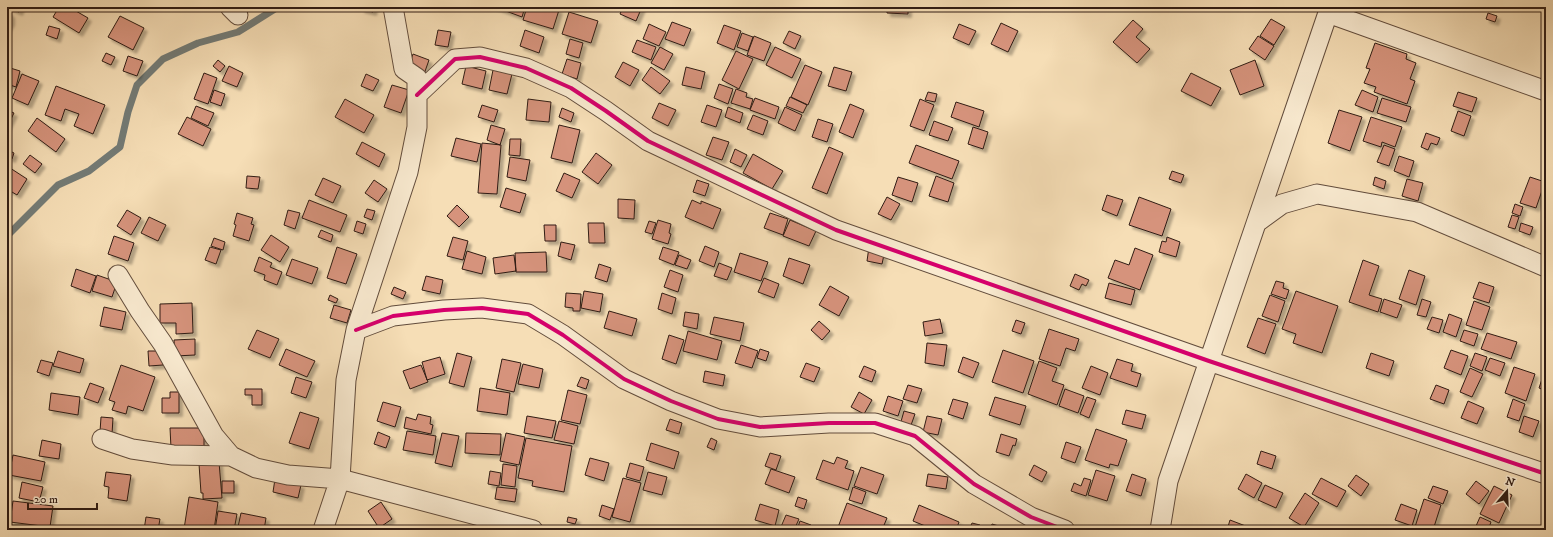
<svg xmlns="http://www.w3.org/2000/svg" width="1553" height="537" viewBox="0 0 1553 537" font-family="'IM FELL DW Pica',serif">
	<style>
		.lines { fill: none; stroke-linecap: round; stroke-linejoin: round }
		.stream { stroke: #737b76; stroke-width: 7 }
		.building { fill: #d6937b; stroke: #301c14; filter: url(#shadow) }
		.street-casing { stroke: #624c3c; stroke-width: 21 }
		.street { stroke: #f9ead0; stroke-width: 19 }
		.cycleway-casing { stroke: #f9ead0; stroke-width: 6 }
		.cycleway { stroke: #d6006c; stroke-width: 4 }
	</style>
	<defs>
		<filter id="shadow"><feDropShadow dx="3.5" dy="3.5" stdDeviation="1" flood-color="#0004"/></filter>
	</defs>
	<rect width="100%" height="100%" fill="#f6deb6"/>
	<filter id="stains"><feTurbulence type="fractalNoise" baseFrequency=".005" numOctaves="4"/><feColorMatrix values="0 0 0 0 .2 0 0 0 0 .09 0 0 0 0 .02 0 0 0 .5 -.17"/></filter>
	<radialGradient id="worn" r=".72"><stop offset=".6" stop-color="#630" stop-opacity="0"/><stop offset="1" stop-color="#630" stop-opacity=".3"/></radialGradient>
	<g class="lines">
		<path class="stream" d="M7 236 58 185 89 171 120 147 128 112 137 85 163 59 198 43 238 32 278 7"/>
	</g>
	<path class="building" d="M8 7H21L19 12Z
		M59 7H69L88 18 79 33 53 17Z
		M362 7H374L373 12 361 9Z
		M495 7H525L522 17Z
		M527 7H551L559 10 553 29 523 20Z
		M623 7H642L636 21 620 14Z
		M887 7H908V14L887 13Z
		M7 10 11 15V22L7 29Z
		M569 12 598 21 591 43 562 34Z
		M1488 13 1497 16 1495 22 1486 19Z
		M120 16 144 28 133 50 108 37Z
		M1271 19 1285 27 1274 45 1260 36Z
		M1133 20 1143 29 1136 37 1150 49 1137 63 1113 42Z
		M672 22 691 29 684 46 665 39Z
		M1001 23 1018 31 1008 52 991 44Z
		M649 24 666 32 659 46 643 39Z
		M959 24 976 31 969 45 953 38Z
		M724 25 741 31 734 50 717 43Z
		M49 26 60 29 57 39 46 35Z
		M438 30 451 32 448 47 435 45Z
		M525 30 544 37 539 53 520 46Z
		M789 31 801 36 795 49 783 43Z
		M742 33 753 37 748 51 737 47Z
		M754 36 771 43 764 61 747 55Z
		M1258 36 1274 46 1265 60 1249 49Z
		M570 39 583 43 579 58 566 54Z
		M637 40 656 47 651 60 632 52Z
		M1375 43 1407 54 1406 59 1416 63 1410 79 1415 81 1407 104 1374 92 1376 87 1364 83 1370 69 1366 68Z
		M660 47 673 54 664 70 651 63Z
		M775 47 801 59 792 78 766 65Z
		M736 51 753 59 739 89 722 80Z
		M106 53 115 57 111 65 102 61Z
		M413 54 429 60 423 77 407 71Z
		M128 56 143 61 137 76 123 71Z
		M567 59 581 63 577 79 562 74Z
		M218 60 225 66 220 72 213 66Z
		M1255 60 1264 86 1240 95 1230 70Z
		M623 62 639 70 630 86 615 77Z
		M805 65 822 72 808 105 791 97Z
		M229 66 243 73 237 87 222 81Z
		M466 66 486 71 482 89 462 84Z
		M7 67 20 71 16 87 7 84Z
		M651 67 670 81 660 94 642 80Z
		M686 67 705 72 701 89 682 85Z
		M834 67 852 72 846 91 828 86Z
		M493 70 512 74 507 94 489 90Z
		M204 73 217 78 208 104 194 99Z
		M1191 73 1221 88 1211 106 1181 91Z
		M22 74 39 81 28 105 12 98Z
		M366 74 379 80 373 91 361 86Z
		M719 84 733 89 728 104 714 98Z
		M392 85 409 90 401 113 384 107Z
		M56 86 105 105 93 134 74 126 79 114 65 109 61 121 45 115Z
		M736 89 747 93 746 97 753 99 750 109 731 103Z
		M214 90 225 94 221 106 210 102Z
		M1362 90 1378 97 1373 112 1355 105Z
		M928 92 937 94 935 102 925 100Z
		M1458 92 1477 98 1472 112 1453 106Z
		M790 97 807 105 803 113 786 106Z
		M755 98 779 107 775 119 750 110Z
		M1382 98 1411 107 1406 122 1377 113Z
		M345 99 374 115 364 133 335 117Z
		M528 99 551 102 549 122 526 120Z
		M920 99 934 105 924 131 910 126Z
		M956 102 984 111 979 127 951 117Z
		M659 103 676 110 668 126 652 118Z
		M850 104 864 110 853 138 839 132Z
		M482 105 498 110 494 122 478 117Z
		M707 105 722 110 716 127 701 122Z
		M196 106 214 113 208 126 191 118Z
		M728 107 743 113 740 123 725 117Z
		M785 107 802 115 795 131 778 123Z
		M562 108 574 113 571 122 559 117Z
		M7 110 14 113 7 127Z
		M1339 110 1362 117 1350 151 1328 143Z
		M1458 111 1471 116 1464 136 1451 131Z
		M753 115 768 121 763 135 747 129Z
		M187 117 211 129 203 146 178 134Z
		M1371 117 1402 127 1395 147 1382 142 1381 147 1363 141Z
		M37 118 65 139 56 152 28 131Z
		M818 119 833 124 827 142 812 137Z
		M934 121 953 128 948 141 929 135Z
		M491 125 505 129 500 145 487 140Z
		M559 125 580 130 572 163 551 158Z
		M973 127 988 132 983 149 968 144Z
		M1426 133 1440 138 1437 145 1431 143 1428 150 1421 147Z
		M713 137 729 142 722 160 706 155Z
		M456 138 481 144 477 162 451 156Z
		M510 139H521L520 156 509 155Z
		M362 142 385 154 379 167 356 154Z
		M482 143 501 145 497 194 478 193Z
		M916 145 959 161 952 179 909 163Z
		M1384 145 1395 149 1389 166 1377 162Z
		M829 147 843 153 827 194 812 188Z
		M735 149 747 155 741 167 730 162Z
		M10 151 14 153 12 159 7 157Z
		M596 153 612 165 598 184 582 172Z
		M753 154 783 171 772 189 743 173Z
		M30 155 42 164 35 173 23 164Z
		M1399 156 1414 161 1409 177 1394 171Z
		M510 157 530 160 526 181 507 177Z
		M7 166 27 179 17 195 7 189Z
		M1172 171 1184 175 1181 183 1169 179Z
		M564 173 580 180 572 198 556 191Z
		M247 176 260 177 258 189 246 188Z
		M936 176 954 183 948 202 929 196Z
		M898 177 918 183 912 202 892 195Z
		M1375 177 1386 181 1384 189 1373 185Z
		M1530 177 1545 182 1536 208 1520 203Z
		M323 178 341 186 333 203 315 195Z
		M1407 179 1423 183 1418 201 1402 196Z
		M374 180 387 189 378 202 365 193Z
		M697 180 709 184 705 196 693 192Z
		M506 188 526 194 520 213 500 207Z
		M1107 195 1123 200 1117 216 1102 210Z
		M887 197 900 204 891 220 878 214Z
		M1139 197 1171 209 1162 236 1129 225Z
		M618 199 635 200 634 219 618 218Z
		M309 200 347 215 340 232 302 218Z
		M692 200 701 204V201L721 209 713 229 685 217Z
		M1515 204 1523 207 1520 216 1512 213Z
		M457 205 469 217 459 227 447 216Z
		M367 209 375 211 372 220 364 217Z
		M127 210 141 218 131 235 117 226Z
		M288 210 300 213 295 229 284 225Z
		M237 213 253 218 251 224 254 225 249 241 233 236 236 225 234 224Z
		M770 213 788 219 783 235 764 228Z
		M1512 215 1519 217 1515 229 1508 227Z
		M149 217 166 225 158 241 141 233Z
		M658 220 671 224 669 233 671 234 668 244 652 239Z
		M790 220 816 231 809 246 783 236Z
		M357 221 366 224 363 234 354 231Z
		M649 221 656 223 652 234 645 232Z
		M588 223H604L605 243H589Z
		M1521 223 1533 227 1530 235 1519 231Z
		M544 225H556V241H545Z
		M321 230 333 235 331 242 318 237Z
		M271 235 289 247 280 262 261 250Z
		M114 236 134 243 128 261 108 254Z
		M453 237 468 241 463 260 447 256Z
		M1167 237 1180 242 1176 257 1159 252 1162 241 1166 242Z
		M214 238 225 242 223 250 211 246Z
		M561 242 575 245 571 260 558 256Z
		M705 246 719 252 714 267 699 261Z
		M210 247 221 250 216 264 205 260Z
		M337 247 357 254 346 284 327 278Z
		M663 247 679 252 674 265 659 259Z
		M869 247 885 250 882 264 867 261Z
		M1135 248 1153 255 1140 290 1108 278 1115 260 1129 265Z
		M467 251 486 257 482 274 462 269Z
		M546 252 547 272H516L515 253Z
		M740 253 768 262 761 281 734 272Z
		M514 255 516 271 495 274 493 258Z
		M679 255 691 260 687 269 675 265Z
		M259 257 272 263 270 267 282 272 277 285 264 280 265 275 254 271Z
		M789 258 810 265 803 284 783 276Z
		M292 259 318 268 312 284 286 275Z
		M1363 260 1379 266 1369 295 1382 299 1378 312 1349 302Z
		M719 263 732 268 727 280 714 276Z
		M599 264 611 268 607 282 595 278Z
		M76 269 96 276 90 293 71 286Z
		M670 270 683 275 678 292 664 287Z
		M1409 270 1425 276 1416 305 1399 299Z
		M1075 274 1089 280 1086 286 1082 284 1079 290 1070 286Z
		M97 275 117 282 112 297 92 291Z
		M426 276 443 280 440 294 422 290Z
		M764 278 779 284 774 298 758 292Z
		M1276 281 1284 283 1283 288 1289 290 1286 299 1271 294Z
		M1479 282 1494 287 1489 303 1473 298Z
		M1109 283 1135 290 1131 305 1105 298Z
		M830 286 849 297 839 316 819 305Z
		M394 287 406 292 403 299 391 294Z
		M584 291 603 294 600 312 581 308Z
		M1296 291 1338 306 1322 353 1293 343 1296 334 1282 329Z
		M566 293 581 294 580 311H573V308L565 307Z
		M662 293 676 298 672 314 658 309Z
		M330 295 338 299 336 303 328 300Z
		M1270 295 1285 301 1278 322 1262 316Z
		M1384 299 1402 305 1397 318 1380 312Z
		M1422 299 1431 302 1426 317 1417 315Z
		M1474 301 1490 307 1482 330 1466 325Z
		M192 303 193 333 176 334V323H160V304Z
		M334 305 351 310 347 323 330 318Z
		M104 307 126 312 122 330 100 326Z
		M609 311 637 319 632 336 604 328Z
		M685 312 699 314 697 329 683 326Z
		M1449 314 1462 319 1456 337 1443 332Z
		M714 317 744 323 740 341 710 334Z
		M1432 317 1443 320 1439 333 1427 329Z
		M1258 318 1276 324 1265 354 1247 347Z
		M940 319 943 333 925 336 923 322Z
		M1016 320 1025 323 1021 334 1012 331Z
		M819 321 830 331 822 340 811 330Z
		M1049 329 1079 339 1075 351 1066 348 1060 366 1039 359Z
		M257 330 279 339 270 358 248 349Z
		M1464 330 1478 334 1474 346 1460 341Z
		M688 331 722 341 717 360 683 351Z
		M1487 333 1517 342 1511 359 1481 349Z
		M669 335 684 340 676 364 662 359Z
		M195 339V355L175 356 174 340Z
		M927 343 947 345 944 366 925 363Z
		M741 345 758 351 752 368 735 363Z
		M286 349 315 361 307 377 279 365Z
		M760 349 769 352 766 361 757 358Z
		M1003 350 1034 361 1023 393 992 382Z
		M1451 350 1468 356 1461 375 1444 368Z
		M58 351 84 359 80 373 53 366Z
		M148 351H163V365L149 366Z
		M457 353 472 357 464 387 449 383Z
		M1371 353 1394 361 1389 376 1366 368Z
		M1475 353 1487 357 1482 371 1470 366Z
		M440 357 445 374 427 380 422 362Z
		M963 357 979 363 973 378 958 372Z
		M1490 358 1505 363 1500 376 1485 370Z
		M502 359 521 363 514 392 496 388Z
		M1117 359 1133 364 1131 371 1141 374 1137 387 1110 378Z
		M41 360 53 363 49 376 37 372Z
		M1039 361 1057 368 1052 381 1064 385 1057 405 1028 394Z
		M806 363 820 368 814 382 800 377Z
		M523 364 543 369 539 388 518 384Z
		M121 365 155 377 143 411 128 406 126 414 112 410 115 402 109 400Z
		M421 365 428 382 410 389 403 371Z
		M864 366 876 371 872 382 859 377Z
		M1091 366 1108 373 1100 395 1082 388Z
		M1514 367 1535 374 1526 401 1505 393Z
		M1470 368 1483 374 1472 397 1460 392Z
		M1545 370 1546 371V391L1539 388Z
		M705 371 725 375 723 386 703 382Z
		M296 377 312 382 306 398 291 393Z
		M581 377 589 380 586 389 577 386Z
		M90 383 104 388 98 403 84 398Z
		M908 385 922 389 917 403 903 399Z
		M1436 385 1449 390 1444 404 1430 399Z
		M480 388 510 393 507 415 477 411Z
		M245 389H262V405H252V395H245Z
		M1065 389 1084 396 1078 413 1059 406Z
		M568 390 587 395 580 424 561 420Z
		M170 392H179V413H162V398H170Z
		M859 392 872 400 864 414 851 407Z
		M51 393 80 397 78 415 49 410Z
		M888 396 903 401 898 416 883 411Z
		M995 397 1026 406 1020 425 989 415Z
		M1087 397 1096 400 1089 418 1080 414Z
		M953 399 968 403 963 419 948 414Z
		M1513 399 1525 404 1519 421 1507 417Z
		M1468 401 1484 408 1477 424 1461 418Z
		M383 402 401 407 395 427 377 421Z
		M1126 410 1146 415 1142 429 1122 424Z
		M904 411 915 414 910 428 900 425Z
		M300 412 319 418 309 449 289 443Z
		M418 414 431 417 430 424 433 425 431 434 404 428 406 417 416 420Z
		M527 416 556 421 552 438 524 433Z
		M927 416 942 419 938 435 923 432Z
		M1524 416 1539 421 1533 437 1519 432Z
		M101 417 113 418 112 434 100 432Z
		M670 419 682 423 679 434 666 430Z
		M559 421 578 426 574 444 554 440Z
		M170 428H204V448H171Z
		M1096 429 1127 440 1118 466 1110 464 1109 468 1085 460Z
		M407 431 436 436 433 455 403 450Z
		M378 432 390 437 386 448 374 444Z
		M442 433 459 436 452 467 435 463Z
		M466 433 501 434 500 455 465 453Z
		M506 433 525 437 519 465 500 461Z
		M1001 434 1017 439 1015 446 1013 445 1009 456 996 452Z
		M526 438 572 446 564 492 532 486 533 481 518 478Z
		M711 438 717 441 714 450 707 447Z
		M42 440 61 444 59 459 39 456Z
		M1066 442 1081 447 1075 463 1061 458Z
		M651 443 679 452 674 469 646 460Z
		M1261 451 1276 456 1272 469 1257 464Z
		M770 453 781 456 776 470 765 466Z
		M13 455 45 462 41 481 9 475Z
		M837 457 848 461 845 468 854 471 848 490 816 479 823 460 834 464Z
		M590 458 609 463 604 481 585 475Z
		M219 462 222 498 203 499V493H201L199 464Z
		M630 463 644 467 640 481 626 477Z
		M503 464 517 466 515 487 501 485Z
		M1034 465 1047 472 1042 482 1029 475Z
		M861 467 884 475 877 494 854 486Z
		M771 469 795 477 789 493 765 484Z
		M1096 470 1115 476 1107 501 1088 495Z
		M490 471 501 473 499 486 488 484Z
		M106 472 131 475 127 501 108 498 109 487 104 486Z
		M648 472 667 477 662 495 643 490Z
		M928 474 948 477 946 489 926 486Z
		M1132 474 1146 479 1141 496 1126 491Z
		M1246 474 1262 483 1254 498 1238 489Z
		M1356 475 1369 484 1361 496 1348 486Z
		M623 478 641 483 630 522 612 517Z
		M1084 478 1091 480 1086 496 1071 491 1074 483 1081 486Z
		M1321 478 1346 491 1337 507 1312 494Z
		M275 479 301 485 298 498 273 492Z
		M222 481H234V493H222Z
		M1476 481 1489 491 1479 504 1466 494Z
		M22 482 43 487 39 502 19 498Z
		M1265 485 1283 493 1276 508 1258 500Z
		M1433 486 1448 491 1443 504 1428 498Z
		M1494 486 1512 495 1499 523 1480 514Z
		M497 487 517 489 515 502 495 499Z
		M853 487 866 492 862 504 849 500Z
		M1305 493 1319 503 1304 527 1289 518Z
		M189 497 218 502 214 530 184 529Z
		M798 497 807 500 804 509 795 506Z
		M1424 499 1441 505 1433 530H1414Z
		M13 501 53 506 50 527 10 522Z
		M381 502 392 519 379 528 368 511Z
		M847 503 887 518 882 530H837Z
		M760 504 779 510 775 526 755 520Z
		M1401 504 1417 510 1412 526 1395 520Z
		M602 505 614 509 610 520 599 516Z
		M919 505 959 522 956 530H935L913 521Z
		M218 511 237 514 234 530H215Z
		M241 513 266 518 264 530H255L238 527Z
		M786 515 799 519 794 530 780 529Z
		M146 517 160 519 158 530H144Z
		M568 517 577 519 575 524 567 522Z
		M1480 517 1491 522 1488 530 1476 526Z
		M1230 520 1256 530H1227Z
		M800 521 811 525 809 530H797Z
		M972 523 980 525 979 530H969Z
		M992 524 1002 527 1001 530H990Z"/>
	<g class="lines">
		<g class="street-casing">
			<path id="street" d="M230 7 238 15
				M1328 13 1546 91
				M417 95 455 59 480 57 526 68 571 88 606 111 648 141 836 230 1209 361 1546 474
				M1256 223 1282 204 1317 194 1417 212 1546 267
				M118 275 140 311 163 344 214 436 231 456 256 468 288 475 340 479 533 530
				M356 330 393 316 444 310 482 308 528 314 563 335 624 379 671 401 718 419 760 427 829 423H875L915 436 974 484 1031 517 1065 530
				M102 439 132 449 173 455 231 456
				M323 530 340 479 346 380 356 330 408 172 417 127V78L404 69 393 7
				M1160 530 1168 481 1330 7"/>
		</g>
		<use href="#street" class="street"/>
		<g class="cycleway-casing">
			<path id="cycleway" d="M417 95 455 59 480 57 526 68 571 88 606 111 648 141 836 230 1209 361 1546 474
				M356 330 393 316 444 310 482 308 528 314 563 335 624 379 671 401 718 419 760 427 829 423H875L915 436 974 484 1031 517 1065 530"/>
		</g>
		<use href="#cycleway" class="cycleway"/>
	</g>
	<rect width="1553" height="537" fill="none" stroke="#f6deb6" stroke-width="24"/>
	<rect x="8" y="8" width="1537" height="521" fill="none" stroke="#301c14" stroke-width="2"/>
	<rect x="12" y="12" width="1529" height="513" fill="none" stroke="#301c14"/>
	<g transform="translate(1507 491) rotate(19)" stroke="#f9ead0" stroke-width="3" paint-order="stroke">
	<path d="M0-3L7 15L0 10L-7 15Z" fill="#301c14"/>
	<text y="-6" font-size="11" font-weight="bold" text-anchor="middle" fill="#301c14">N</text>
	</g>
	<path d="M28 503v6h69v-6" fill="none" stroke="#301c14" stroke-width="2"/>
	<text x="34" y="503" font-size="12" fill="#301c14" stroke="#f9ead0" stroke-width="3" paint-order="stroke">20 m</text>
	<rect width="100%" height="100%" filter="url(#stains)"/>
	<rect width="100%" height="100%" fill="url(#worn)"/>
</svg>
